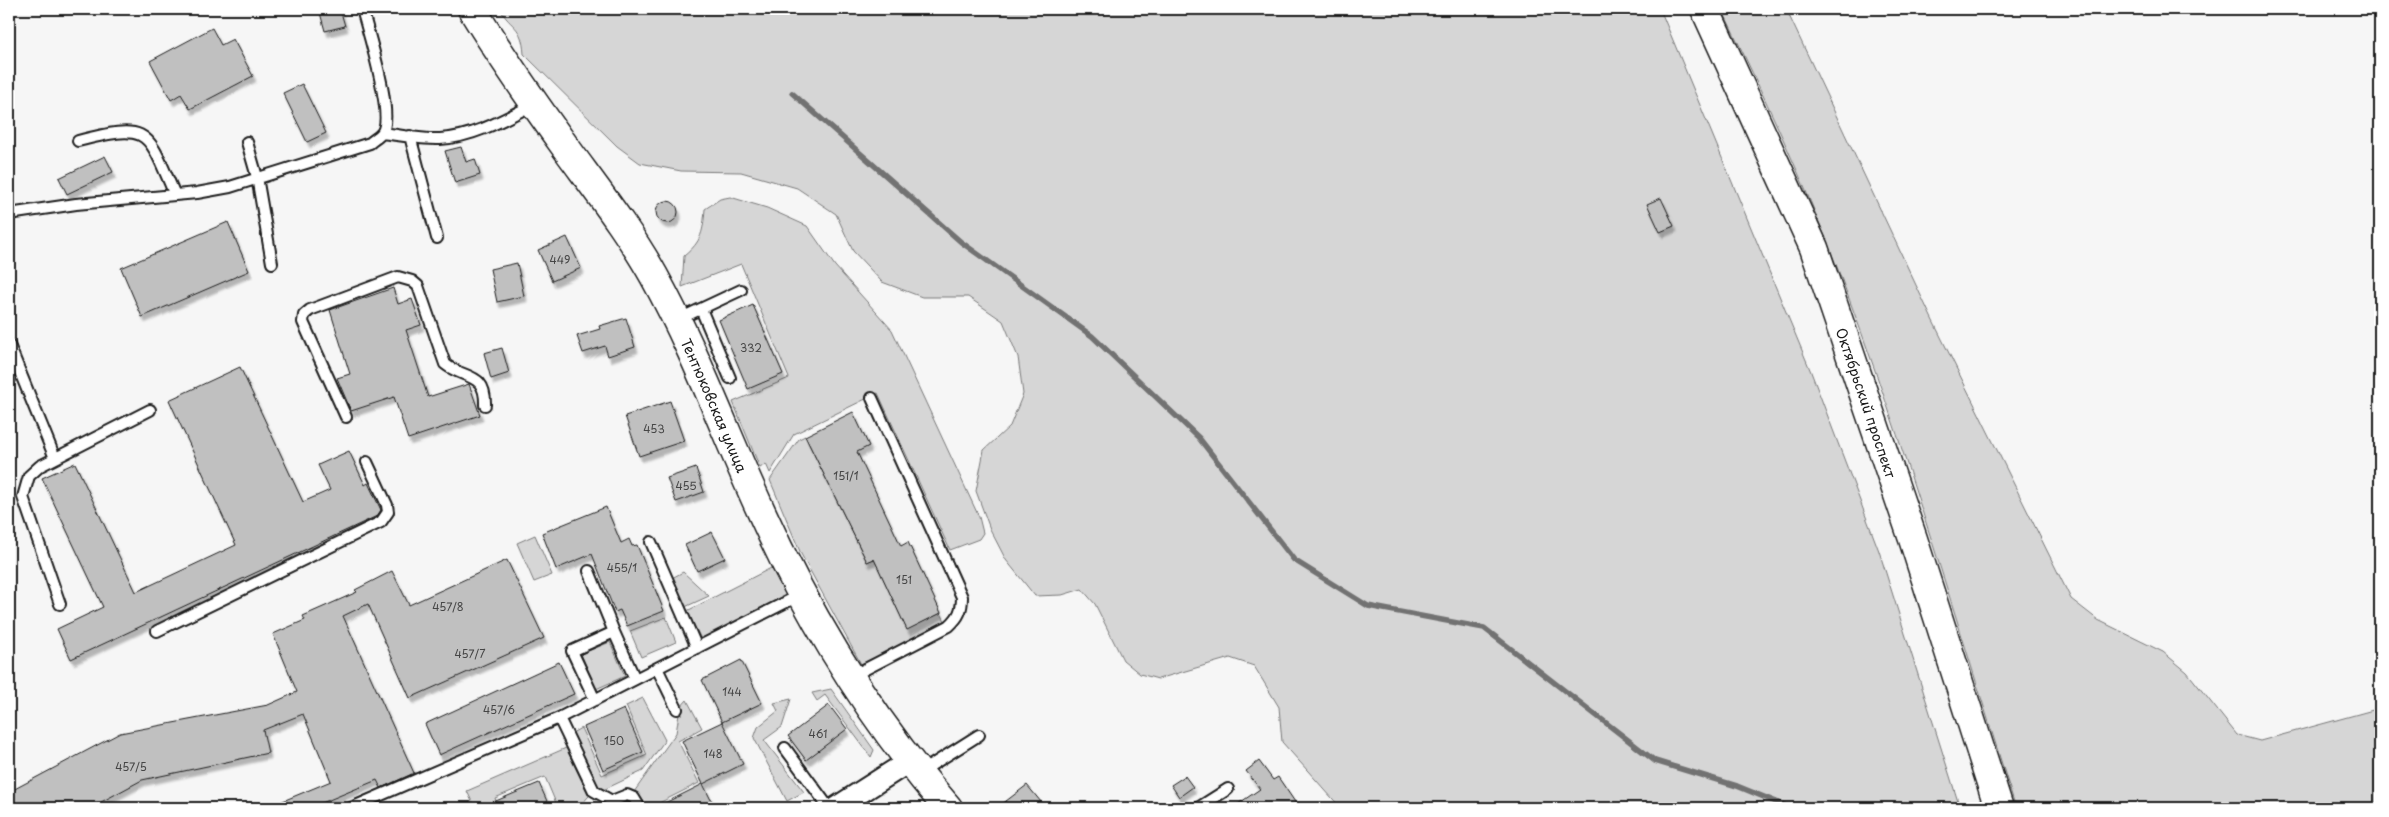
<svg xmlns="http://www.w3.org/2000/svg" width="2389" height="817" viewBox="0 0 2389 817" font-family="'Playpen Sans',sans-serif">
	<style>
		.green { fill: #d6d6d6; stroke: #797979 }
		.lines { fill: none; stroke-linecap: round; stroke-linejoin: round }
		.stream { stroke: #727272; stroke-width: 5.5 }
		.building { fill: #c0c0c0; stroke: #1c1c1c; filter: url(#shadow) }
		.lane-casing { stroke: #1c1c1c; stroke-width: 14 }
		.street-casing { stroke: #1c1c1c; stroke-width: 25 }
		.secondary-casing { stroke: #1c1c1c; stroke-width: 31 }
		.primary-casing { stroke: #1c1c1c; stroke-width: 31 }
		.lane { stroke: #fff; stroke-width: 10 }
		.street { stroke: #fff; stroke-width: 21 }
		.secondary { stroke: #fff; stroke-width: 28 }
		.primary { stroke: #fff; stroke-width: 28 }
		.labels { text-anchor: middle; dominant-baseline: central; stroke-width: 4; stroke-linejoin: round; paint-order: stroke }
		.number-label { font-size: 11px; fill: #454545 }
		.street-label { font-size: 14px; fill: #1c1c1c; stroke: #fff }
	</style>
	<defs>
		<filter id="shadow"><feDropShadow dx="3" dy="5.5" stdDeviation="1" flood-color="#0004"/></filter>
	</defs>
	<rect width="100%" height="100%" fill="#f6f6f6"/>
	<filter id="ink" filterUnits="userSpaceOnUse"><feTurbulence type="fractalNoise" baseFrequency=".02" numOctaves="2"/><feDisplacementMap in="SourceGraphic" scale="10" xChannelSelector="R" yChannelSelector="G"/><feConvolveMatrix kernelMatrix="1 2 1 2 8 2 1 2 1" color-interpolation-filters="sRGB"/></filter>
	<g filter="url(#ink)">
		<path class="green" d="M500 9H1660L1811 372 1879 551 1960 808H1341L1282 742 1279 707 1254 666 1230 658 1158 679 1140 674 1123 660 1095 604 1082 589 1062 595 1035 596 1006 560 990 529 976 491 984 450 1010 426 1023 394 1018 357 1003 321 968 297H922L882 282 853 251 836 214 797 188 741 172 681 171 640 163 617 146 524 54C522 24 511 29 500 9Z
			M1722 9H1786L1931 317 2071 599 2098 620 2163 652 2187 672 2237 735 2260 741 2373 710 2380 705V808H2016C1958 627 1905 444 1837 267 1803 179 1763 94 1722 9Z
			M730 197 767 208 807 226 835 266 892 330 979 517 983 533 979 539 950 550 878 393 794 434 770 473 766 464 760 468 733 402 789 378 741 264 682 287 684 256C702 241 703 232 705 209L720 199Z
			M805 436 867 562 874 559 907 629 941 613 946 623 861 664 801 554 770 480 799 439Z
			M535 535 552 575 534 582 517 543Z
			M775 566 790 595 701 639 687 611Z
			M683 572 709 596 685 607 672 578Z
			M666 617 676 642 641 657 630 631Z
			M610 642 625 676 596 689 581 654Z
			M831 689 874 750 871 757 825 695 817 701 812 693Z
			M643 698 665 740 643 771 601 791 597 788 572 733 581 728 602 775 647 755 626 706Z
			M791 699 782 727 764 740 804 792 787 801 754 738 758 727 778 711 774 703Z
			M687 700 702 728 678 741 699 783 661 802 663 808H643L634 792 676 733 680 708Z
			M566 748 589 796 578 808H558L545 777 495 798 499 808H475L467 791Z"/>
		<g class="lines">
			<path class="stream" d="M792 93 961 242 1092 336 1199 438 1294 560 1368 606 1484 628 1655 761 1737 786 1791 808"/>
		</g>
		<path class="building" d="M319 9H340L345 26 325 31Z
			M212 28 221 45 233 39 253 76 190 109 181 94 171 100 150 61Z
			M302 84 326 133 307 142 283 93Z
			M461 147 466 162 475 159 480 175 455 183 445 151Z
			M105 156 113 172 67 194 59 178Z
			M1661 198 1674 226 1660 232 1647 204Z
			M656 212a11 11 0 1 1 22 0a11 11 0 1 1-22 0Z
			M228 222 249 271 142 317 121 268Z
			M567 237 581 268 552 281 538 250Z
			M517 263 524 296 497 302 490 269Z
			M393 288 398 304 412 299 421 325 406 330 428 397 469 384 480 415 408 439 394 397 351 411 337 378 350 374 330 310Z
			M753 305 783 374 748 389 719 320Z
			M626 318 635 347 608 356 605 346 583 353 577 336 600 329 599 326Z
			M502 348 509 373 491 379 484 353Z
			M240 367 303 502 330 490 318 465 349 451 365 485 368 483 381 510 377 516 71 659 57 629 103 607 42 478 75 463 136 592 236 545 169 400Z
			M670 401 684 441 639 456 625 416Z
			M853 412 869 446 857 452 901 546 908 542 941 613 907 630 874 559 867 562 805 436Z
			M696 468 704 492 676 502 667 478Z
			M606 507 621 543 629 539 632 546 637 545 664 611 627 626 620 610 615 612 592 554 556 569 542 533Z
			M712 532 725 558 697 571 685 545Z
			M507 560 544 638 410 698 368 604 343 616 414 773 381 788 377 780 310 808H266L331 781 303 714 263 730 268 753 142 780 90 808H9V792L120 733 268 705 297 692 273 634 305 620 303 616 357 592 355 590 392 571 409 605Z
			M741 660 762 703 722 722 702 680Z
			M559 662 574 694 439 755 425 724Z
			M829 705 847 729 806 760 788 736Z
			M624 709 643 752 603 770 584 727Z
			M722 722 743 764 703 784 682 741Z
			M1259 761 1273 780 1278 777 1299 808H1232L1260 789 1246 771Z
			M1185 776 1193 787 1179 797 1171 785Z
			M539 783 550 808H479Z
			M703 784 715 808H655Z
			M1027 785 1046 808H997Z"/>
		<g class="lines">
			<g class="lane-casing">
				<path id="lane" d="M382 133C401 135 422 140 440 139 474 137 505 119 534 104
					M410 136 437 238
					M78 141C151 122 147 131 175 195
					M247 142 257 177 272 263
					M9 214 76 204 197 193 230 187 370 143C373 140 379 137 382 133 395 116 368 32 362 9
					M701 309 730 378
					M677 320 741 290
					M9 345 55 458
					M346 417 303 322 304 315 310 310 398 277 412 281 418 286 445 364C464 380 486 371 485 405
					M651 542 697 648
					M589 571 614 632
					M60 604 23 497 29 476 40 466 150 410
					M157 631 381 522 388 512 387 505 367 462
					M657 668 677 709
					M852 676 949 626C959 617 962 610 962 597L872 398
					M595 700 572 651 614 632 635 679
					M559 718 594 791 612 801 627 795 634 798 640 808
					M785 748 829 808
					M919 773 979 735
					M351 808 559 718 802 594
					M1198 808 1228 789"/>
			</g>
			<g class="street-casing">
				<path id="street" d="M836 808 908 762"/>
			</g>
			<g class="secondary-casing">
				<g id="secondary">
					<path id="s1" d="M472 9C502 58 535 105 569 152 599 193 630 233 654 276 696 352 725 433 761 511 809 618 872 720 948 808"/>
				</g>
			</g>
			<g class="primary-casing">
				<g id="primary">
					<path id="s2" d="M1705 9 1814 248 1913 539 1999 808"/>
				</g>
			</g>
			<use href="#lane" class="lane"/>
			<use href="#street" class="street"/>
			<use href="#secondary" class="secondary"/>
			<use href="#primary" class="primary"/>
		</g>
	</g>
	<g class="labels">
		<g class="number-label">
			<text x="560" y="259">449</text>
			<text x="751" y="347">332</text>
			<text x="654" y="428">453</text>
			<text x="846" y="475">151/1</text>
			<text x="686" y="485">455</text>
			<text x="622" y="567">455/1</text>
			<text x="904" y="579">151</text>
			<text x="448" y="606">457/8</text>
			<text x="470" y="653">457/7</text>
			<text x="732" y="691">144</text>
			<text x="499" y="709">457/6</text>
			<text x="818" y="733">461</text>
			<text x="614" y="740">150</text>
			<text x="713" y="753">148</text>
			<text x="131" y="766">457/5</text>
		</g>
		<g class="street-label">
			<text stroke="none"><textPath href="#s2" startOffset="426">Октябрьский проспект</textPath></text>
			<text stroke="none"><textPath href="#s1" startOffset="466">Тентюковская улица</textPath></text>
		</g>
	</g>
	<rect width="2389" height="817" fill="none" stroke="#fff" stroke-width="30"/>
	<rect x="15" y="15" width="2359" height="787" fill="none" stroke="#1c1c1c" stroke-width="2" filter="url(#ink)"/>
</svg>
